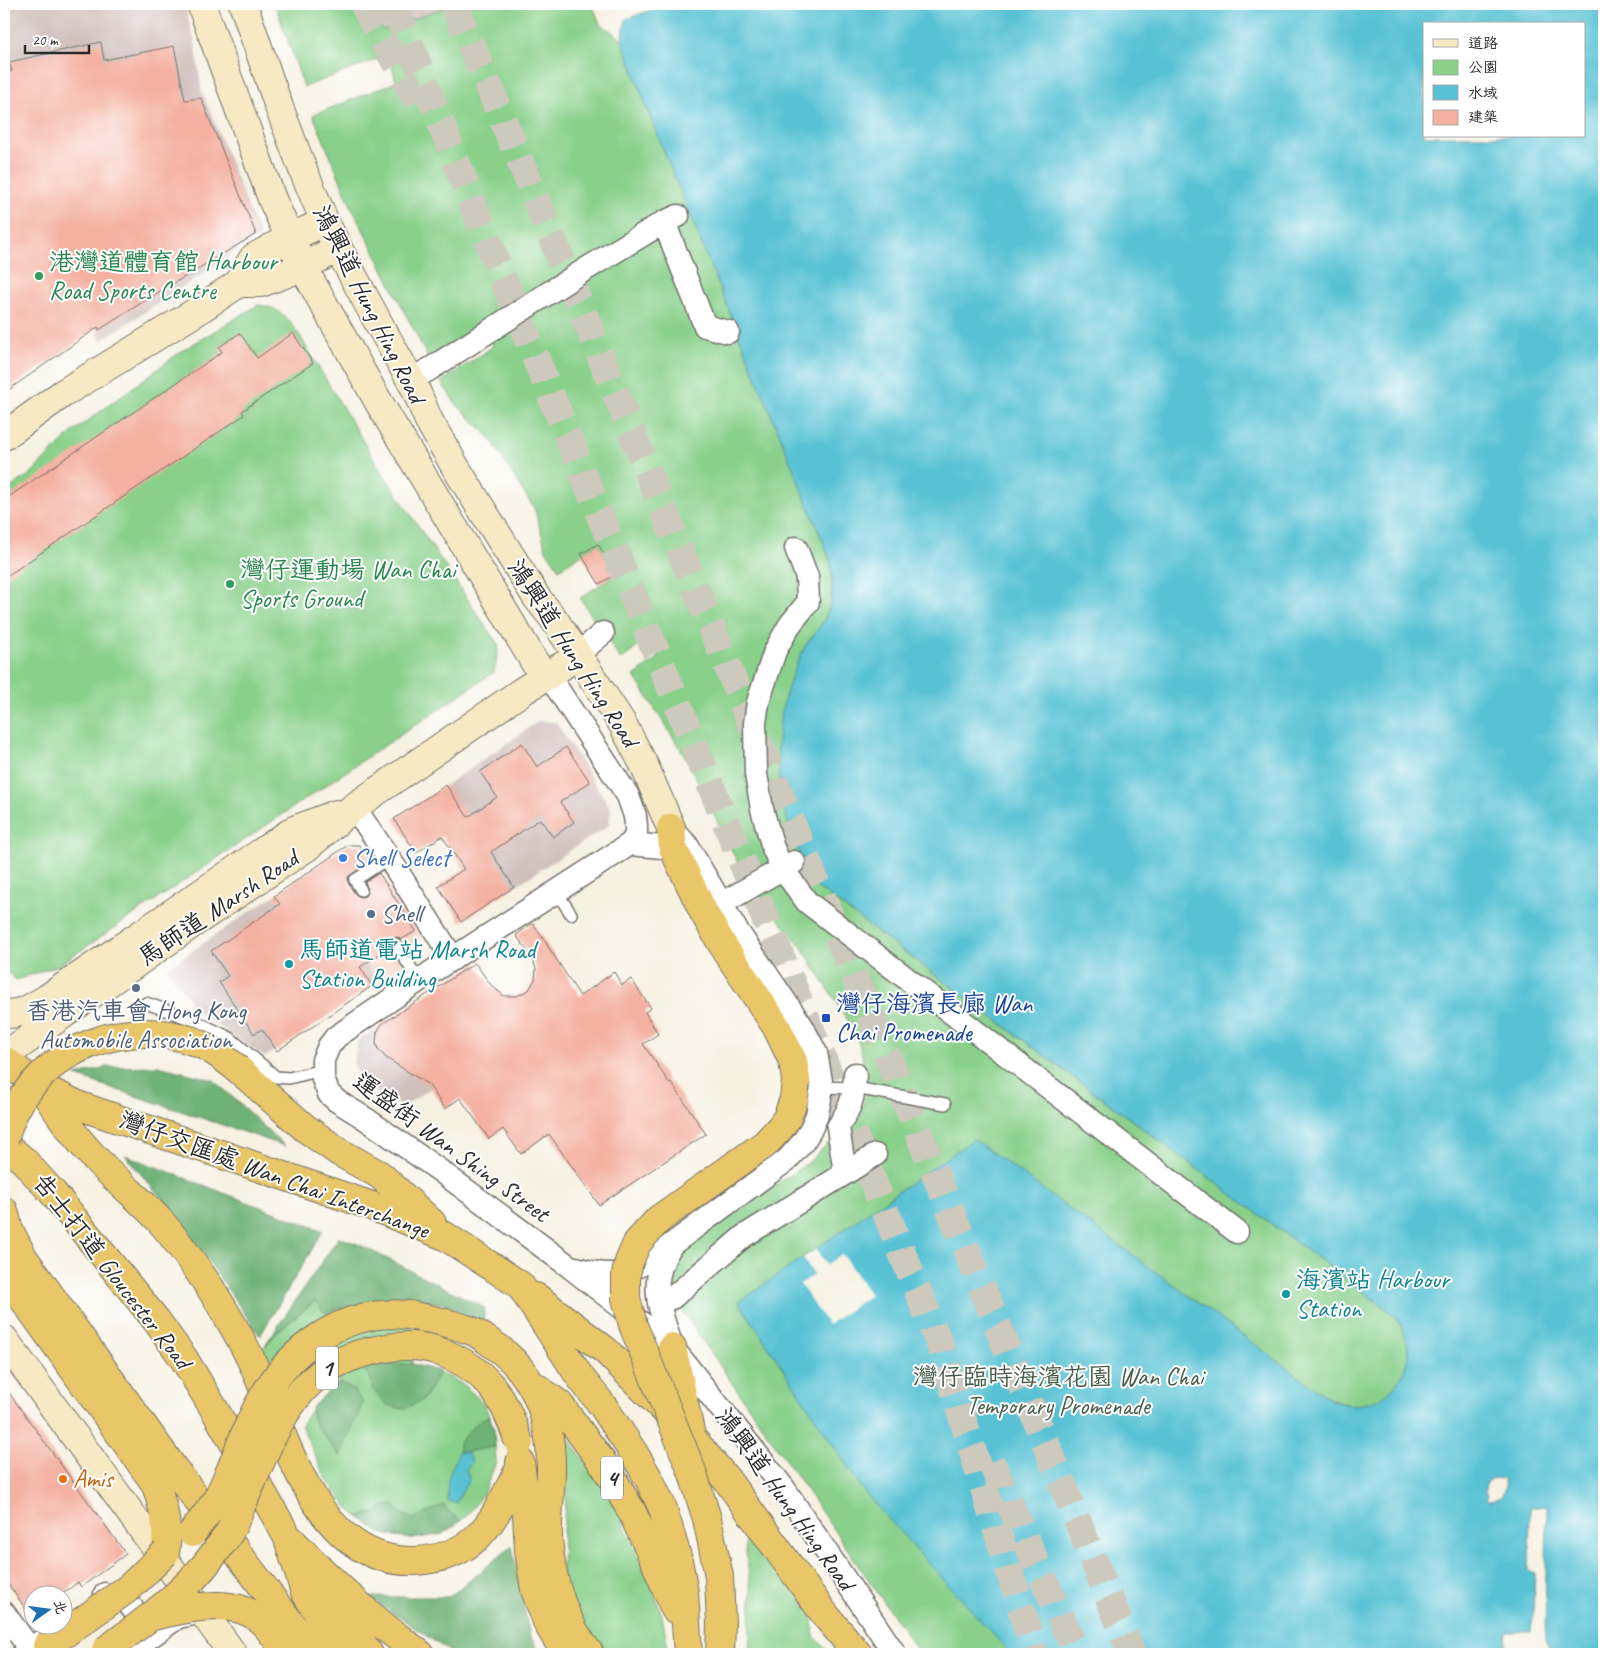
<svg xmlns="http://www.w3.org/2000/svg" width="1608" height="1658" viewBox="0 0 1608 1658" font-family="Caveat,'LXGW WenKai TC',sans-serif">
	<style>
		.built { fill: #f4d3c0 }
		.industrial { fill: #d0c0bc }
		.green { fill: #89d08b; stroke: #5a7e5b }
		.forest { fill: #6eb277; stroke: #4c6e51 }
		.water { fill: #58c2d4; stroke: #427680; fill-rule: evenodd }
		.pier { fill: #f7f1e2 }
		.building { fill: #f4b1a1 }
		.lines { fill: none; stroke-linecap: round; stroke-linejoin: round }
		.highway-tunnel { stroke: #cec9bd; stroke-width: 28; stroke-dasharray: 28 14; stroke-linecap: butt }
		.lane-casing { stroke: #72706b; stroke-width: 14 }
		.street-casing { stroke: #72706b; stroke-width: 25 }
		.secondary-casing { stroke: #72706b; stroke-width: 30 }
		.highway-casing { stroke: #72706b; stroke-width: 30 }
		.lane { stroke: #fff; stroke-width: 11 }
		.street { stroke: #fff; stroke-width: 22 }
		.secondary { stroke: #f6e9c3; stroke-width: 28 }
		.highway { stroke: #e9c769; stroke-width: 28 }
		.highway-bridge-casing { stroke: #72706b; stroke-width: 30; stroke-linecap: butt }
		.highway-bridge { stroke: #e9c769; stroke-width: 28 }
		.leisure-dot { fill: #2e9e5b; stroke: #fff; stroke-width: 2 }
		.shop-dot { fill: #3f7fe0; stroke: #fff; stroke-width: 2 }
		.service-dot { fill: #5c6f8a; stroke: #fff; stroke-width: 2 }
		.culture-dot { fill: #0f9aa8; stroke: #fff; stroke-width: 2 }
		.transit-dot { fill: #1a4fb4; stroke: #fff; stroke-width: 2 }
		.food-dot { fill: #e8710a; stroke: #fff; stroke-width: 2 }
		.labels { text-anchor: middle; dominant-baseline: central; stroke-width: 4; stroke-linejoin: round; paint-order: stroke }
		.shield { fill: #fff; stroke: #6b6b6b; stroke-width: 1 }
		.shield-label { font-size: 24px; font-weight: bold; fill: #2b2b2b }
		.leisure-label { font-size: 25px; fill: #27864d; stroke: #fff; text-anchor: start }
		.street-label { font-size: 25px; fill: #2b2b2b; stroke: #fff }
		.shop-label { font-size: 25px; fill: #366cbe; stroke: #fff; text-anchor: start }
		.service-label { font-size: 25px; fill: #4e5e75; stroke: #fff; text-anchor: start }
		.culture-label { font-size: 25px; fill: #0d838f; stroke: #fff; text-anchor: start }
		.transit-label { font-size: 25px; fill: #164399; stroke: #fff; text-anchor: start }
		.park-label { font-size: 25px; fill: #475d48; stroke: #fff }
		.food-label { font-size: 25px; fill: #c56008; stroke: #fff; text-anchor: start }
	</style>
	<rect width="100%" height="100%" fill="#fff"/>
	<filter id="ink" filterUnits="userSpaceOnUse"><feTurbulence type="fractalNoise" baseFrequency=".02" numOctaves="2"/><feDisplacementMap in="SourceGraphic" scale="10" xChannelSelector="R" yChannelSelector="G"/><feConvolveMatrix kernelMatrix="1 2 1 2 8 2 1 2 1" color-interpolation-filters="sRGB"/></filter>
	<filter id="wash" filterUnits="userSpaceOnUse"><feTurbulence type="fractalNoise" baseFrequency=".0096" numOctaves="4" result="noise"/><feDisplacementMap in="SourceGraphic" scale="20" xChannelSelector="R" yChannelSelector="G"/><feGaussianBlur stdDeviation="1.12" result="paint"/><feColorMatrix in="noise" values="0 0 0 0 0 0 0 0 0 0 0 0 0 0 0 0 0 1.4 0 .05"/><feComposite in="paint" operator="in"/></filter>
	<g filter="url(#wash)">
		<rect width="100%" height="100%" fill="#f7f1e2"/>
		<path class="built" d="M348 845H363L420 932 418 956 378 982 322 896 318 867Z"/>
		<path class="industrial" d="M4 4H184L196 47 201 89 260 236 101 341 48 184 30 188 4 110Z
			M372 4H454L382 30Z
			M539 721 556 722 611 809 609 825 514 887 446 785Z
			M307 873 378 982 265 1057 198 1012 167 968Z
			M457 974 502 1040 403 1107 361 1082 353 1064 358 1041Z"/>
		<path class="green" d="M275 4H372L382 30 454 4H592L600 23 622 39 649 114 830 559C833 578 834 599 826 616 821 630 807 640 801 654 787 687 774 738 779 774 780 785 784 796 786 807 793 839 801 861 818 888L1388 1310C1439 1355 1383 1432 1324 1395L1323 1654H920L680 1308 675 1288 679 1264 694 1242 810 1161 845 1126 863 1105 865 1075 861 1050 854 1030 802 948 767 905 739 865 686 758 634 676 659 657 647 640 621 660 580 598 616 574 598 544 559 569 546 550 535 510 490 438 455 403 441 382 481 355 493 346 484 324 428 358 351 206 313 115 396 82 389 55 304 87Z
			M258 305C279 307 286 316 298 333L378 466 499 646 494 672 59 965 16 980 4 969V492L29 475 70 434 183 350Z
			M410 1299 412 1364 438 1371 464 1385 484 1404 494 1428 496 1462 485 1490 468 1515 442 1534 412 1539 379 1533 350 1510 326 1479 301 1425 315 1404 339 1382 310 1326 286 1345 266 1364 258 1356C273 1333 294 1318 315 1301L325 1313C353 1302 381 1299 410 1299Z
			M564 1433 608 1491 649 1577 662 1615 669 1654H601L585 1634 562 1574 563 1530 568 1479Z
			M749 1531 811 1613 814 1636 830 1654H749L751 1593 745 1544Z"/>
		<path class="forest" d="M158 1066 214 1080 285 1146 76 1076 106 1067Z
			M125 1155 323 1231 260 1336 183 1225Z
			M339 1237 360 1245 485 1308 483 1323 445 1304 410 1299 376 1300 338 1308 325 1313 315 1301 280 1329 265 1345Z
			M412 1364 438 1371C438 1376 427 1396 423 1399 418 1403 410 1406 404 1409L387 1405 372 1389 371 1379 365 1370 370 1367Z
			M339 1382 353 1390 363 1402 340 1456 315 1425 311 1410 315 1404Z
			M489 1415 494 1431 495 1447C486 1448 465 1453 459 1452V1443C468 1430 475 1424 489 1415Z
			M394 1505 399 1512 413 1519 444 1505 449 1512 461 1521 442 1534 412 1539 379 1533 359 1516 375 1513 384 1506Z
			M512 1546 530 1636 541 1654H453L369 1597H449Z"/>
		<path class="water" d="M668 4H1604V1654C1591 1654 1561 1658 1550 1651 1547 1648 1546 1644 1545 1640L1547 1506 1530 1508 1529 1571 1535 1574 1532 1632H1507L1505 1654H1011L865 1493 739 1302 974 1139 1331 1400C1389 1424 1436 1352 1388 1310L818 888C784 835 769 768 783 705 787 688 794 670 801 654 807 641 820 630 826 616 834 599 833 578 830 559L649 114 622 39 626 19ZM1424 24H1584V136H1424ZM1494 1478 1503 1479 1505 1486 1502 1496 1491 1501 1486 1500 1487 1497 1485 1490 1486 1483Z
			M459 1452H467L472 1462 466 1469 469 1479 456 1503 447 1501C448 1494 447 1487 448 1480 449 1475 457 1458 459 1452Z"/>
		<path class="pier" d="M816 1249 826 1265 842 1254 870 1295 828 1325 800 1284 814 1275 803 1258Z"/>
		<g id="blocks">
			<path class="building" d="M101 42 104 60 174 46 185 100 201 98 256 234 149 298 99 330 98 327 4 393V72L12 71 9 62Z
				M240 333 257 358 293 333 313 363 242 411 244 415 4 578V500L222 352 219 347Z
				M598 544 616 574 599 584 581 554Z
				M522 743 537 767 566 747 590 782 560 802 574 822 553 837 540 819 491 852 514 887 461 922 438 886 464 869 442 836 416 853 394 819 446 785 468 817 497 797 480 772Z
				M348 845H359L371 861 348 877V883L355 894 361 897 365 896 368 890 365 882 379 873 416 931 401 940 398 937 391 938 388 941 389 948 360 967 372 986 277 1051 262 1029 254 1034 219 982 228 976 211 951 280 904 274 896Z
				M533 923 580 996 614 972 622 985 631 979 651 1008 645 1012 658 1034 643 1044 670 1084 671 1082 706 1134 599 1205 549 1134 521 1154 503 1129 489 1139 460 1098 445 1109 429 1085 386 1058 378 1049 376 1043 377 1032 382 1024 475 963 491 985 504 996H517L529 990 535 979 536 969 533 959 516 935Z
				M4 1386 126 1554 81 1587 78 1582 60 1596H32V1618L4 1578Z"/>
		</g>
	</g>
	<g filter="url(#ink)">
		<use href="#blocks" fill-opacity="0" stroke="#72706b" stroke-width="1"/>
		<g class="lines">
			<path class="highway-tunnel" d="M363 4 417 101
				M394 4 475 210 940 1345 1035 1654
				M454 4 537 201 1132 1654
				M991 1462 1077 1654"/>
			<g class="lane-casing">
				<path id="lane" d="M361 890 355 880 389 858
					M556 891 571 914
					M395 944 419 980
					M146 1003 193 1020 230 1038 276 1077 289 1078 322 1070
					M822 1087 855 1088 945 1104"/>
			</g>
			<g class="street-casing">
				<path id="street" d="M664 222 705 326 728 332
					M410 380 430 369 586 269 664 222 678 216
					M796 548 807 577 808 602 789 626 775 651 758 702 755 723 756 774 762 809 773 848 782 868 807 902 1237 1232
					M577 655 603 633
					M546 676 557 688 628 796 635 816 636 826V836L630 844
					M354 807 389 858 453 959
					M673 848 630 844 430 973 336 1037 329 1046 323 1060V1079L329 1094 337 1101 366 1119 439 1170 570 1267 672 1347 783 1487 895 1654
					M721 904 794 862
					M845 1173 838 1127C851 1107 854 1098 855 1074
					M671 1246C647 1283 660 1309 672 1347
					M576 1268C608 1277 618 1277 649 1261L787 1160 803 1142 810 1131 817 1115 822 1087 816 1053 802 1026 736 929 687 845 671 828
					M672 1298 744 1236 875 1155
					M105 1594C131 1599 143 1614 137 1640
					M4 1613 30 1649
					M23 1654 57 1630
					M126 1654 178 1617 189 1615"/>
			</g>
			<g class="secondary-casing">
				<path id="secondary" d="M201 4 272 199 303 267 378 401 535 663 546 676
					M243 4 279 107 303 170 325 222 338 248 379 324 415 388 429 421 456 468 537 598 553 618 622 723 644 765 671 828
					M239 283H261L303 267 338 248
					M4 436 62 394 194 313 239 283 253 258 289 238 325 222
					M4 1014C20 1015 33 1007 46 999L294 830 336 814
					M4 1056 195 922 307 847 354 807 521 692 562 666
					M4 1339 233 1654"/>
			</g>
			<g class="highway-casing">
				<path id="highway" d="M671 828 673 848 704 913 725 949 776 1026 793 1061 796 1080 794 1099 787 1118 779 1129
					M4 1060 41 1087 80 1106 369 1205 445 1236 520 1285 580 1377 603 1406 635 1455 650 1481 663 1509 678 1560 684 1593 688 1654
					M238 1069 305 1128 339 1152 380 1175 432 1223
					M42 1088C58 1113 73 1135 93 1156 114 1179 139 1198 160 1221 179 1242 195 1266 211 1289 226 1313 241 1338 253 1364 285 1434 315 1564 414 1561 480 1558 493 1519 520 1468
					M4 1144 24 1161 53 1193 156 1320 184 1359 216 1412 287 1536 305 1592 344 1654
					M4 1211 9 1230 23 1257 174 1469 314 1654
					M4 1272 155 1483C164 1506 169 1529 165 1553
					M536 1297 606 1351 691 1437 727 1480 826 1616 858 1654
					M409 1315C430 1319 452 1323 472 1331 479 1334 485 1339 491 1343 534 1371 551 1416 551 1467 551 1490 547 1515 548 1538 551 1580 564 1622 590 1654
					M672 1347 691 1436
					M533 1385 559 1404 605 1466 631 1510 654 1559 675 1609
					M520 1462 527 1515 529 1550 535 1590 548 1624 566 1654
					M290 1539C331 1581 373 1620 420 1654
					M331 1586 349 1623 369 1654
					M219 1606C258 1607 267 1626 288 1654"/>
			</g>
			<use href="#lane" class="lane"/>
			<use href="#street" class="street"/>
			<use href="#secondary" class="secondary"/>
			<use href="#highway" class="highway"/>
			<g class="highway-bridge-casing">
				<path id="highway-bridge" d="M4 1140C24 1058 116 1014 193 1041 210 1047 224 1058 238 1069
					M192 1533C200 1522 210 1511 217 1499 232 1471 242 1437 257 1408 287 1350 341 1308 409 1315
					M153 1616C175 1611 196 1606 219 1606
					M47 1646 130 1587 165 1553
					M106 1650C144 1622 185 1593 213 1555 218 1548 224 1541 229 1533 234 1524 238 1513 243 1502 273 1436 291 1369 371 1351 393 1346 416 1343 438 1351 486 1368 505 1397 519 1443
					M720 1654 721 1624 719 1576 707 1519 693 1474 633 1325 626 1298V1274L629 1262 637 1243 659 1219 765 1144 779 1129"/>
			</g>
			<use href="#highway-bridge" class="highway-bridge"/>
		</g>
	</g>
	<g class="leisure-dot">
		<circle cx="39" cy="276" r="5"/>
		<circle cx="230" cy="584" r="5"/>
	</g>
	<circle class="shop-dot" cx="343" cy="858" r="5"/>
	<g class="service-dot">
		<circle cx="371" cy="914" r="5"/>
		<circle cx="136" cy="988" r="5"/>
	</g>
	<g class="culture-dot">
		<circle cx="289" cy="964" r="5"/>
		<circle cx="1286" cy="1294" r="5"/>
	</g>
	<rect class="transit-dot" x="821" y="1013" width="10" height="10" rx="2.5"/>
	<circle class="food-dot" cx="63" cy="1479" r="5"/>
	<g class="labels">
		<g class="shield">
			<rect x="316" y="1346.5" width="22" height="43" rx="4"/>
			<rect x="601" y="1456.5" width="22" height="43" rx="4"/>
		</g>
		<g class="shield-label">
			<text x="327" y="1368">1</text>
			<text x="612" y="1478">4</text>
		</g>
		<g class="leisure-label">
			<text x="49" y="262">港灣道體育館 Harbour<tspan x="49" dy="29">Road Sports Centre</tspan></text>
			<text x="240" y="570">灣仔運動場 Wan Chai<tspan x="240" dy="29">Sports Ground</tspan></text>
		</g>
		<g class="street-label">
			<text transform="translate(369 304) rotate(63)">鴻興道 Hung Hing Road</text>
			<text transform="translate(573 653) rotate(57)">鴻興道 Hung Hing Road</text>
			<text transform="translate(218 908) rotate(-34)">馬師道 Marsh Road</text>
			<text transform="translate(451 1147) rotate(36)">運盛街 Wan Shing Street</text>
			<text transform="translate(274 1175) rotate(20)">灣仔交匯處 Wan Chai Interchange</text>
			<text transform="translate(112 1271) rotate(52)">告士打道 Gloucester Road</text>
			<text transform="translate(785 1499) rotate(54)">鴻興道 Hung Hing Road</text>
		</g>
		<g class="shop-label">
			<text x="353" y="858">Shell Select</text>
		</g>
		<g class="service-label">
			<text x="381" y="914">Shell</text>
			<text x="136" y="1011" text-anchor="middle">香港汽車會 Hong Kong<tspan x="136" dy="29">Automobile Association</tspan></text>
		</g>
		<g class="culture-label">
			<text x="299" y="950">馬師道電站 Marsh Road<tspan x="299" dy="29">Station Building</tspan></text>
			<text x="1296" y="1280">海濱站 Harbour<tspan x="1296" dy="29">Station</tspan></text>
		</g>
		<g class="transit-label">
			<text x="836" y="1004">灣仔海濱長廊 Wan<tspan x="836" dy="29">Chai Promenade</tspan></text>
		</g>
		<g class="park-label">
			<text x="1058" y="1377">灣仔臨時海濱花園 Wan Chai<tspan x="1058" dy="29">Temporary Promenade</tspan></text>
		</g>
		<g class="food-label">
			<text x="73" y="1479">Amis</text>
		</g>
	</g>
	<rect width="1608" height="1658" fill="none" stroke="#fff" stroke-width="20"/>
	<rect x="1423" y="22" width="162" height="115" fill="#ffffff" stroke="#aaaaaa"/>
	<rect x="1433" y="39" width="25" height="8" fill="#f6e9c3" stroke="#aaaaaa"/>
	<text x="1468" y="48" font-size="15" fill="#2b2b2b">道路</text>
	<rect x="1433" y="60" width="25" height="15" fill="#89d08b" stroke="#aaaaaa"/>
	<text x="1468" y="72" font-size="15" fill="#2b2b2b">公園</text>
	<rect x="1433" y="85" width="25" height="15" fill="#58c2d4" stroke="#aaaaaa"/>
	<text x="1468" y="98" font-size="15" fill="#2b2b2b">水域</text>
	<rect x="1433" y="110" width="25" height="15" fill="#f4b1a1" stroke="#aaaaaa"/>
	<text x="1468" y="122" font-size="15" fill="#2b2b2b">建築</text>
	<g transform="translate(48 1610) rotate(76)"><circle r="24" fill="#ffffff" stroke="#aaaaaa"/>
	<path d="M0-4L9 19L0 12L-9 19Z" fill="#1f6fb2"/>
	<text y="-8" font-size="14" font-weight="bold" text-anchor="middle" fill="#2b2b2b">北</text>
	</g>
	<path d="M25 45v8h64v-8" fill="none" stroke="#2b2b2b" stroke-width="2.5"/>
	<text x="32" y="45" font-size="15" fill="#2b2b2b" stroke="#ffffff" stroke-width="4" paint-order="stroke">20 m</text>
</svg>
